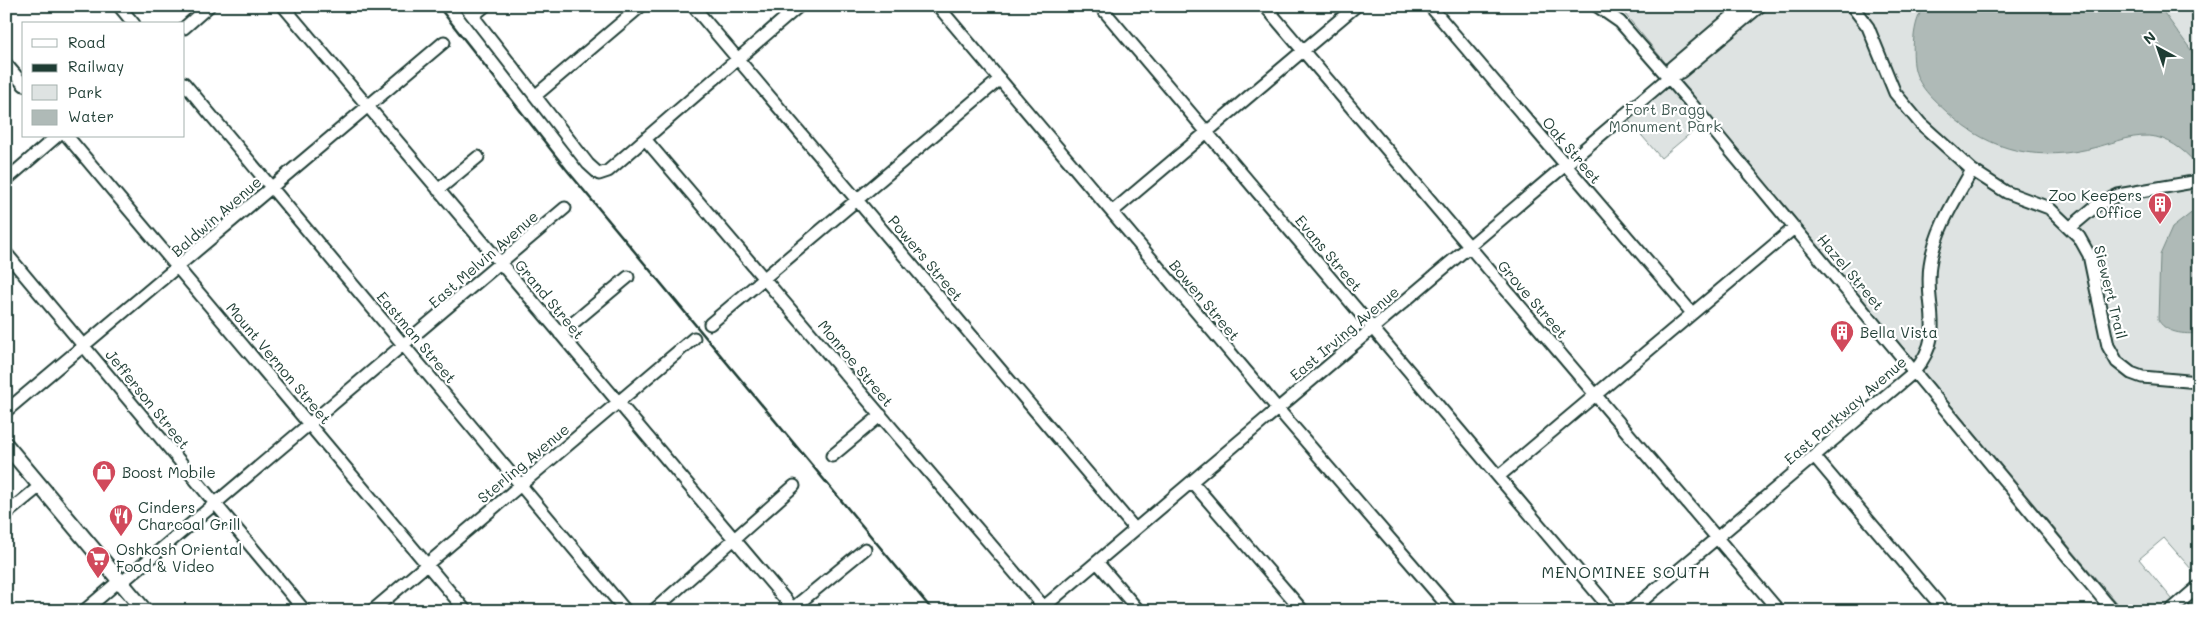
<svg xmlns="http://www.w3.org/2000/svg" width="2205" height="617" viewBox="0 0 2205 617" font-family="Mali,sans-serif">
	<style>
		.green { fill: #dee3e2; stroke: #7e908b }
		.water { fill: #afbab7; stroke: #758883 }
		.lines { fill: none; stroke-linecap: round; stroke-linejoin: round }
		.minor-casing { stroke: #1f3d34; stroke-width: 15 }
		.major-casing { stroke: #1f3d34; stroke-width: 18 }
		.minor { stroke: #fff; stroke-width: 11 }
		.major { stroke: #fff; stroke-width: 14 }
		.rail { stroke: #1f3d34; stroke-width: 2.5 }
		.labels { text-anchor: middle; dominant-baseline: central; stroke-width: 4.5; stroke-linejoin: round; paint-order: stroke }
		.park-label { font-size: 15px; fill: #455e57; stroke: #fff }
		.street-label { font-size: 15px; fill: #1f3d34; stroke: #fff }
		.poi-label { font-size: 15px; fill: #1f3d34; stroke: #fff; text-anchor: start }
		.neighbourhood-label { font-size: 16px; letter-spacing: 1px; fill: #1f3d34; stroke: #fff }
	</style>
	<rect width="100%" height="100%" fill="#fff"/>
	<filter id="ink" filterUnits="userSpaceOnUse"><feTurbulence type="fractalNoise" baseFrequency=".02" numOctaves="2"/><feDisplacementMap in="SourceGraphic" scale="10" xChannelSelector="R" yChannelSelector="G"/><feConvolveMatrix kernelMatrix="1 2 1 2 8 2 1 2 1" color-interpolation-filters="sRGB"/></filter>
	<g filter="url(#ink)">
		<path class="green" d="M1614 6H2199V578L2164 538 2139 559 2177 605 2170 611H2123L1624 13Z
			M1668 78 1705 121 1661 158 1624 115Z"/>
		<path class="water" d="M1925 6H2159L2199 61V167C2188 154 2174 141 2156 137 2136 133 2116 142 2097 147 2040 162 1992 153 1948 113 1933 99 1917 86 1914 65 1912 48 1913 19 1925 6Z
			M2199 207V333C2185 335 2164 333 2158 319L2160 255 2172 228Z"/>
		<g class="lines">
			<g class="minor-casing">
				<path id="minor" d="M119 6 134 24
					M283 6 795 611
					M465 6 588 164 599 174 608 171 799 6
					M693 6 1135 529
					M779 6 787 16
					M938 6 1278 409 1452 611
					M1100 6 1612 611
					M1265 6 1779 611
					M1430 6 1692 313
					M1597 6 1620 22 1689 101 2113 611
					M1852 6 1868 27 1895 93 1920 123 1972 170 2006 192 2049 208 2079 237 2089 255 2108 346 2117 362 2131 373 2142 377 2199 382
					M473 16 485 6
					M184 28 209 6
					M6 64 24 85
					M1668 78 1672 67 1744 6
					M184 83 626 611
					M535 96 641 6
					M67 136 466 611
					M645 139 1044 607
					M6 180 57 136
					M438 190 478 157
					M1112 212 1356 6
					M2071 227 2097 205 2118 195 2199 181
					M6 253 305 611
					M710 324 1000 79
					M560 334 628 277
					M6 411 444 42
					M832 456 881 415
					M1814 456 1945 611
					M1499 476 1794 228
					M1192 482 1303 611
					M6 514 40 486
					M1097 562 1139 611
					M121 583 565 208
					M793 608 865 549
					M84 611 119 581
					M372 611 694 338
					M653 611 794 486
					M1039 611 1668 78 1681 72 1760 6
					M1630 611 1914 372C1947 332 1924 308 1930 265 1935 230 1955 200 1972 170
					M2170 611 2199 586"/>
			</g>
			<g class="major-casing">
				<path id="major" d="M6 445 145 611"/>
			</g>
			<use href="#minor" class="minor"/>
			<use href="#major" class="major"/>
			<path class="rail" d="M438 6 566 169 933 611"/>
		</g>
	</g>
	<defs>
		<g id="building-pin" transform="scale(1.25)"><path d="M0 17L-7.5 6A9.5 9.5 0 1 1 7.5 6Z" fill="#d1495b" stroke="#fff"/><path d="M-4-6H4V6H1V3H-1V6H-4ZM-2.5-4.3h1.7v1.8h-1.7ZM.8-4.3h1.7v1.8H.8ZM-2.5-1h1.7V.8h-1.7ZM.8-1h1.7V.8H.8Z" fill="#fff"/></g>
		<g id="shop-pin" transform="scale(1.25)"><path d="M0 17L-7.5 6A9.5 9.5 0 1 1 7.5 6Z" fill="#d1495b" stroke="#fff"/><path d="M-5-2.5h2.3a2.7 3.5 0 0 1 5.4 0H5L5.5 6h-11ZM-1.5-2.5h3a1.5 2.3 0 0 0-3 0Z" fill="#fff"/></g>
		<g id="restaurant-pin" transform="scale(1.25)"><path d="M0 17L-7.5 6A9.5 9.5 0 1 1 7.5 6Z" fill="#d1495b" stroke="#fff"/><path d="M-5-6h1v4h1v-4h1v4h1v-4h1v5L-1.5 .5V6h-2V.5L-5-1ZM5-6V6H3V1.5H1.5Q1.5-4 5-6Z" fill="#fff"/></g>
		<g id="supermarket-pin" transform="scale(1.25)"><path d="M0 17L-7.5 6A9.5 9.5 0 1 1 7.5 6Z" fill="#d1495b" stroke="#fff"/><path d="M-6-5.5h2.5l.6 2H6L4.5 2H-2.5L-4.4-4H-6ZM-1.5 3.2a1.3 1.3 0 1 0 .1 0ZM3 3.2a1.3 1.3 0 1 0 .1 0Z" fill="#fff"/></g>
	</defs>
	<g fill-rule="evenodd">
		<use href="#building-pin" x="2160" y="204"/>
		<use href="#building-pin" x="1842" y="332"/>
		<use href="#shop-pin" x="104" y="472"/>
		<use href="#restaurant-pin" x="121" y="516"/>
		<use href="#supermarket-pin" x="98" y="558"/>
	</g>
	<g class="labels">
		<g class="park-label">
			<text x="1665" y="109">Fort Bragg<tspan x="1665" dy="17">Monument Park</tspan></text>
		</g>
		<g class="street-label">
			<text transform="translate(1572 150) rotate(50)">Oak Street</text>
			<text transform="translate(216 216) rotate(-41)">Baldwin Avenue</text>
			<text transform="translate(1329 253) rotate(50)">Evans Street</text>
			<text transform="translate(926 258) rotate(50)">Powers Street</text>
			<text transform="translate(483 259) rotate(-41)">East Melvin Avenue</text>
			<text transform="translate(1851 272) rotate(50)">Hazel Street</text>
			<text transform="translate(2111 292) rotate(76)">Siewert Trail</text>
			<text transform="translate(550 299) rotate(50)">Grand Street</text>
			<text transform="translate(1533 299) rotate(49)">Grove Street</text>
			<text transform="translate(1205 300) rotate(50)">Bowen Street</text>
			<text transform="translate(1344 333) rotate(-40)">East Irving Avenue</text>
			<text transform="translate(417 337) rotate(50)">Eastman Street</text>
			<text transform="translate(279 363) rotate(50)">Mount Vernon Street</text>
			<text transform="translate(856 363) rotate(50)">Monroe Street</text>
			<text transform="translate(148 399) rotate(51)">Jefferson Street</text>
			<text transform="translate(1845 410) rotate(-41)">East Parkway Avenue</text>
			<text transform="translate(523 463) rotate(-40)">Sterling Avenue</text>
		</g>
		<g class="poi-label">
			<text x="2142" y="195" text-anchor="end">Zoo Keepers<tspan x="2142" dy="17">Office</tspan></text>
			<text x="1860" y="332">Bella Vista</text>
			<text x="122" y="472">Boost Mobile</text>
			<text x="138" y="507">Cinders<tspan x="138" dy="17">Charcoal Grill</tspan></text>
			<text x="116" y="549">Oshkosh Oriental<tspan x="116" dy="17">Food &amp; Video</tspan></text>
		</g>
		<g class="neighbourhood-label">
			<text x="1626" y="571">MENOMINEE SOUTH</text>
		</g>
	</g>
	<rect width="2205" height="617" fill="none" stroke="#fff" stroke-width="25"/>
	<rect x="12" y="12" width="2180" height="592" fill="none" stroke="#1f3d34" stroke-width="2" filter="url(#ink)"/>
	<rect x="22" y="22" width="162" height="115" fill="#ffffff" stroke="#a5b1ae"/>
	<rect x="32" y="39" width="25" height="8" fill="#ffffff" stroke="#a5b1ae"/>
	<text x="68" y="48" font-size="15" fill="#1f3d34">Road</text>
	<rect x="32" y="64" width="25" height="8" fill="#1f3d34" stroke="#a5b1ae"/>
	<text x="68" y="72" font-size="15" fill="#1f3d34">Railway</text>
	<rect x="32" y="85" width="25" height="15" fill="#dee3e2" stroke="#a5b1ae"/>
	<text x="68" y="98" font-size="15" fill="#1f3d34">Park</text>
	<rect x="32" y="110" width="25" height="15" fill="#afbab7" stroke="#a5b1ae"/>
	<text x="68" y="122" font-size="15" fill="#1f3d34">Water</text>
	<g transform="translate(2158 48) rotate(320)" stroke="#ffffff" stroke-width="4" paint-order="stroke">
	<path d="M0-4L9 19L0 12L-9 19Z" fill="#1f3d34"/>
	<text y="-8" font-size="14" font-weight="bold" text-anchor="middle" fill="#1f3d34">N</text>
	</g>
</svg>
